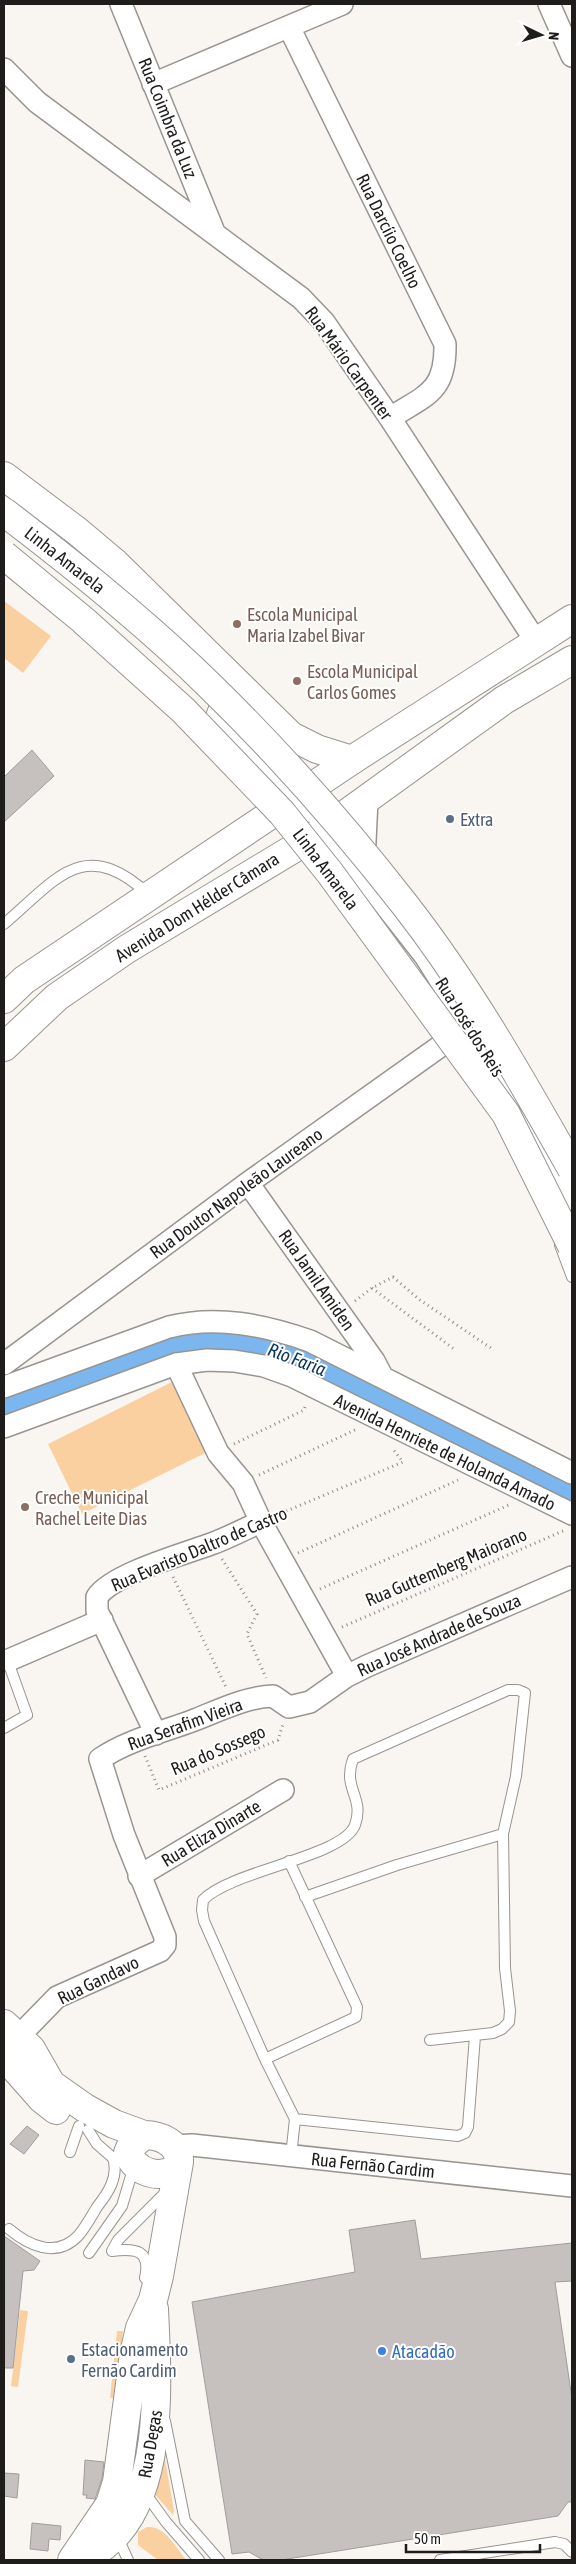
<svg xmlns="http://www.w3.org/2000/svg" width="576" height="2564" viewBox="0 0 576 2564" font-family="'Asap Condensed',sans-serif">
	<style>
		.green { fill: #fbd0a1 }
		.lines { fill: none; stroke-linecap: round; stroke-linejoin: round }
		.river { stroke: #7bb6ef; stroke-width: 32 }
		.building { fill: #c6c0bf; stroke: #a29d9c }
		.lane-casing { stroke: #989591; stroke-width: 12 }
		.street-casing { stroke: #989591; stroke-width: 24 }
		.secondary-casing { stroke: #989591; stroke-width: 30 }
		.primary-casing { stroke: #989591; stroke-width: 30 }
		.highway-casing { stroke: #989591; stroke-width: 30 }
		.path { stroke: #8e8b89; stroke-width: 3; stroke-dasharray: 1 4; stroke-linecap: butt }
		.lane { stroke: #fff; stroke-width: 10 }
		.street { stroke: #fff; stroke-width: 21 }
		.secondary { stroke: #fff; stroke-width: 28 }
		.primary { stroke: #fff; stroke-width: 28 }
		.highway { stroke: #fff; stroke-width: 28 }
		.highway-bridge-casing { stroke: #989591; stroke-width: 30; stroke-linecap: butt }
		.highway-bridge { stroke: #fff; stroke-width: 28 }
		.education-dot { fill: #8d6e63; stroke: #fff; stroke-width: 2 }
		.service-dot { fill: #5c6f8a; stroke: #fff; stroke-width: 2 }
		.shop-dot { fill: #3f7fe0; stroke: #fff; stroke-width: 2 }
		.labels { text-anchor: middle; dominant-baseline: central; stroke-width: 4; stroke-linejoin: round; paint-order: stroke }
		.street-label { font-size: 18px; fill: #1f1d1c; stroke: #fff }
		.education-label { font-size: 18px; fill: #785e54; stroke: #fff; text-anchor: start }
		.service-label { font-size: 18px; fill: #4e5e75; stroke: #fff; text-anchor: start }
		.shop-label { font-size: 18px; fill: #366cbe; stroke: #fff; text-anchor: start }
		.water-label { font-size: 19px; font-style: italic; fill: #09355a; stroke: #fff }
	</style>
	<rect width="100%" height="100%" fill="#f9f5f1"/>
	<path class="green" d="M4 601 51 636 23 673 4 658Z
		M172 1382 207 1452 82 1514 48 1444Z
		M20 2310 28 2311 18 2387 11 2386Z
		M117 2331H123L116 2398H110Z
		M162 2442 174 2511 173 2515 152 2491Z
		M147 2527C165 2525 176 2548 186 2560H158L138 2545V2532Z"/>
	<g class="lines">
		<path class="river" d="M4 1404 179 1345 223 1340 270 1346 309 1361 572 1494"/>
	</g>
	<path class="building" d="M32 750 54 776 4 822V777Z
		M27 2126 39 2135 24 2154 10 2144Z
		M415 2220 421 2259 572 2243V2281L555 2282 572 2399V2502H568L558 2516 281 2560H263L249 2552 232 2554 192 2302 355 2272 349 2230Z
		M4 2236 40 2261 34 2270 23 2271 13 2368H4Z
		M85 2460 104 2462 102 2479 95 2499 86 2498 87 2495H83Z
		M4 2473 19 2474 17 2498 4 2496Z
		M32 2523 61 2526 60 2540 49 2539 48 2551 30 2549Z"/>
	<g class="lines">
		<g class="lane-casing">
			<path id="lane" d="M4 924C56 880 83 835 148 894
				M560 1245 572 1277
				M4 1728 27 1715 7 1659
				M289 1861 357 2007 356 2017 265 2059 204 1921 202 1910 203 1900C232 1870 343 1857 355 1825 365 1797 342 1789 353 1759L508 1690H518L525 1693 516 1776 503 1834 505 1968 510 2011 509 2022 502 2029 493 2033 430 2040
				M305 1897 397 1865 503 1834
				M265 2059 295 2119 291 2156
				M295 2119 458 2136 465 2133 468 2127 475 2036
				M70 2152 79 2126
				M9 2229C28 2245 56 2259 78 2236 85 2228 91 2217 97 2207 108 2193 119 2177 113 2158L97 2144 88 2130
				M112 2251C136 2248 151 2250 145 2278
				M112 2251 118 2240 167 2191
				M89 2253 122 2206 134 2166
				M165 2421 185 2521 219 2560
				M145 2493 166 2522 199 2560
				M117 2536 128 2560
				M440 2560 555 2542 564 2544 572 2552"/>
		</g>
		<g class="street-casing">
			<path id="street" d="M121 4 214 232
				M549 4 572 56
				M289 27 445 344C446 392 426 395 390 418
				M4 69 37 102 301 298 324 322 390 418 537 643
				M153 84 342 4
				M321 832 338 845 425 956 515 1100 572 1199
				M364 862 367 800
				M248 1183 374 1361 383 1378
				M4 1364 248 1183 470 1025
				M176 1364 218 1453 243 1483 261 1522 347 1676
				M4 1387 169 1327C217 1315 264 1325 310 1341L572 1473
				M4 1427 176 1364 207 1360 234 1361 264 1366 292 1376 572 1514
				M9 1660 102 1620
				M156 1734 97 1611V1597C112 1574 184 1554 211 1544 228 1538 244 1529 261 1522
				M139 1876 283 1790
				M6 2045 19 2036 57 1997 160 1951 165 1945V1937L124 1835 100 1759C126 1741 162 1732 192 1721 218 1711 245 1697 273 1696L289 1707 310 1702 347 1676 367 1666 572 1577
				M173 2146 192 2145 572 2186"/>
		</g>
		<g class="secondary-casing">
			<path id="secondary" d="M4 2024 31 2049 51 2084 85 2108 114 2124 144 2135
				M4 2056 42 2099 56 2110
				M72 2560 110 2504 117 2482 134 2354 140 2328 153 2300 159 2276 179 2162C180 2143 160 2135 144 2135L131 2146 128 2153C136 2173 160 2180 177 2168
				M79 2560C87 2555 98 2551 105 2545 166 2497 157 2377 154 2309"/>
		</g>
		<g class="primary-casing">
			<path id="primary" d="M249 701H233L224 707 220 717 224 727 295 800 310 808
				M4 999 24 980 352 760 572 619
				M4 1047 57 997 127 949 321 832 504 700 572 660"/>
		</g>
		<g class="highway-casing">
			<path id="highway" d="M4 476 77 531 115 563 291 736 317 749 352 760"/>
		</g>
		<path class="path" d="M372 1288 454 1349
			M355 1301 372 1288 393 1277 420 1300 491 1348
			M234 1444 304 1410 306 1404
			M259 1475 357 1429
			M277 1515 403 1462 392 1448
			M298 1553 458 1480
			M222 1559 257 1614 247 1634 266 1678
			M173 1577 227 1689
			M320 1589 511 1504
			M342 1627 563 1531
			M145 1756 159 1790 278 1740 283 1724"/>
		<use href="#lane" class="lane"/>
		<use href="#street" class="street"/>
		<use href="#secondary" class="secondary"/>
		<use href="#primary" class="primary"/>
		<use href="#highway" class="highway"/>
		<g class="highway-bridge-casing">
			<path id="highway-bridge" d="M4 512C75 566 145 622 209 685 279 753 345 828 405 905 469 987 521 1079 572 1169
				M4 555 83 620 183 710 282 813 330 873 506 1114 572 1246"/>
		</g>
		<use href="#highway-bridge" class="highway-bridge"/>
	</g>
	<g class="education-dot">
		<circle cx="237" cy="624" r="5"/>
		<circle cx="297" cy="681" r="5"/>
		<circle cx="25" cy="1507" r="5"/>
	</g>
	<g class="service-dot">
		<circle cx="450" cy="819" r="5"/>
		<circle cx="71" cy="2359" r="5"/>
	</g>
	<circle class="shop-dot" cx="382" cy="2351" r="5"/>
	<g class="labels">
		<g class="street-label">
			<text transform="translate(168 118) rotate(68)">Rua Coimbra da Luz</text>
			<text transform="translate(389 231) rotate(64)">Rua Darcíio Coelho</text>
			<text transform="translate(349 363) rotate(54)">Rua Mário Carpenter</text>
			<text transform="translate(65 560) rotate(38)">Linha Amarela</text>
			<text transform="translate(326 869) rotate(53)">Linha Amarela</text>
			<text transform="translate(197 907) rotate(-32)">Avenida Dom Hélder Câmara</text>
			<text transform="translate(470 1027) rotate(58)">Rua José dos Reis</text>
			<text transform="translate(236 1193) rotate(-36)">Rua Doutor Napoleão Laureano</text>
			<text transform="translate(317 1280) rotate(55)">Rua Jamil Amiden</text>
			<text transform="translate(445 1452) rotate(26)">Avenida Henriete de Holanda Amado</text>
			<text transform="translate(199 1549) rotate(-23)">Rua Evaristo Daltro de Castro</text>
			<text transform="translate(446 1567) rotate(-23)">Rua Guttemberg Maiorano</text>
			<text transform="translate(439 1635) rotate(-24)">Rua José Andrade de Souza</text>
			<text transform="translate(185 1724) rotate(-20)">Rua Serafim Vieira</text>
			<text transform="translate(218 1750) rotate(-23)">Rua do Sossego</text>
			<text transform="translate(211 1833) rotate(-31)">Rua Eliza Dinarte</text>
			<text transform="translate(98 1980) rotate(-26)">Rua Gandavo</text>
			<text transform="translate(373 2165) rotate(6)">Rua Fernão Cardim</text>
			<text transform="translate(150 2444) rotate(-80)">Rua Degas</text>
		</g>
		<g class="education-label">
			<text x="247" y="614">Escola Municipal<tspan x="247" dy="21">Maria Izabel Bivar</tspan></text>
			<text x="307" y="671">Escola Municipal<tspan x="307" dy="21">Carlos Gomes</tspan></text>
			<text x="35" y="1497">Creche Municipal<tspan x="35" dy="21">Rachel Leite Dias</tspan></text>
		</g>
		<g class="service-label">
			<text x="460" y="819">Extra</text>
			<text x="81" y="2349">Estacionamento<tspan x="81" dy="21">Fernão Cardim</tspan></text>
		</g>
		<g class="shop-label">
			<text x="392" y="2351">Atacadão</text>
		</g>
		<g class="water-label">
			<text transform="translate(297 1359) rotate(21)">Rio Faria</text>
		</g>
	</g>
	<rect width="576" height="2564" fill="none" stroke="#1f1d1c" stroke-width="10"/>
	<g transform="translate(541 35) rotate(95)" stroke="#ffffff" stroke-width="4" paint-order="stroke">
	<path d="M0-4L9 19L0 12L-9 19Z" fill="#1f1d1c"/>
	<text y="-8" font-size="14" font-weight="bold" text-anchor="middle" fill="#1f1d1c">N</text>
	</g>
	<path d="M406 2544v8h134v-8" fill="none" stroke="#1f1d1c" stroke-width="2.5"/>
	<text x="414" y="2544" font-size="15" fill="#1f1d1c" stroke="#ffffff" stroke-width="4" paint-order="stroke">50 m</text>
</svg>
